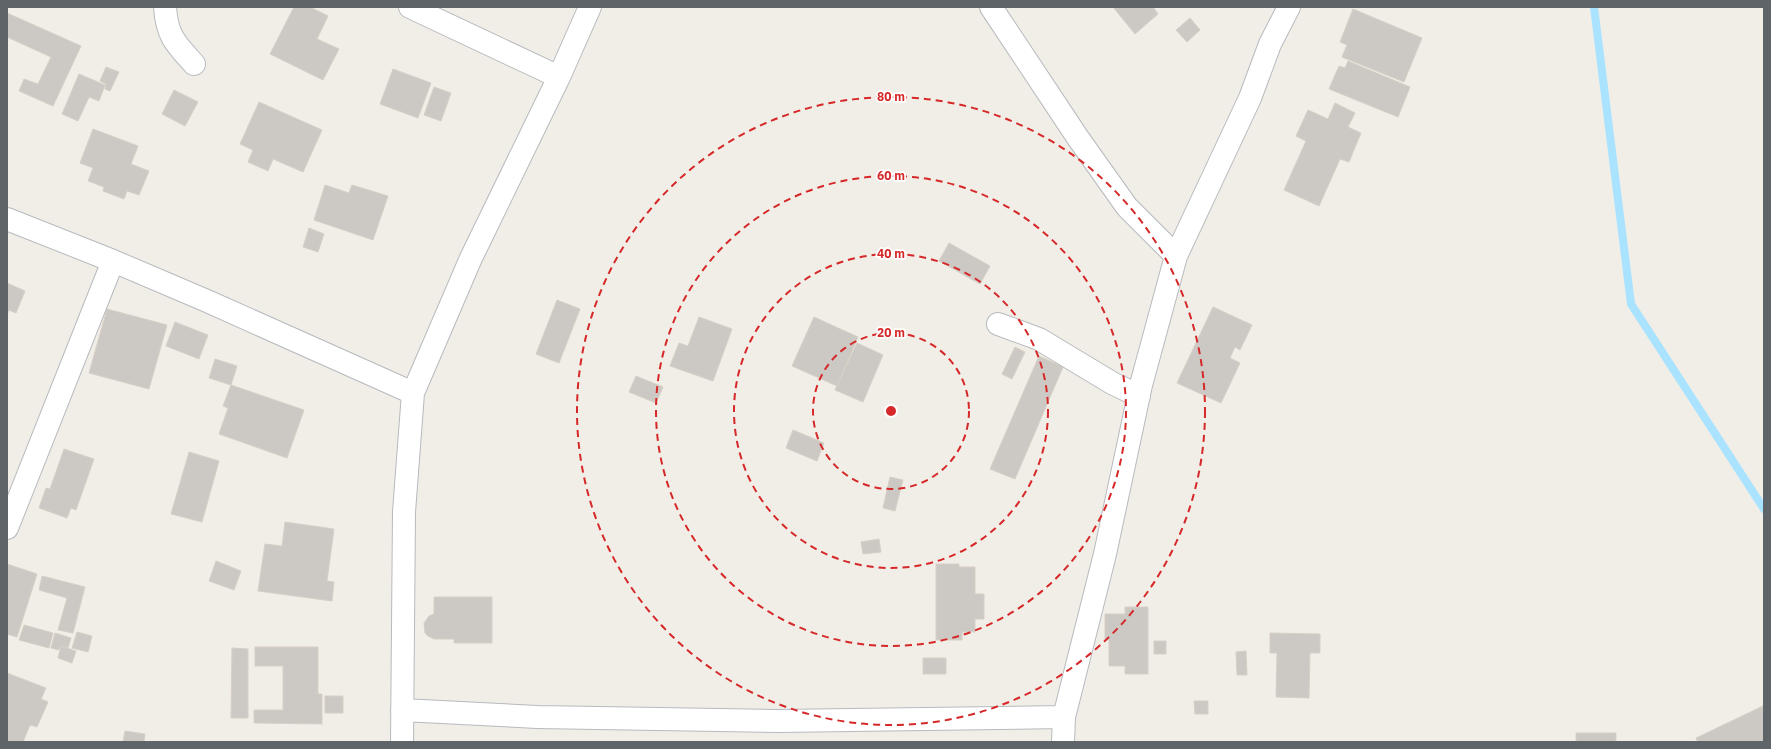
<svg xmlns="http://www.w3.org/2000/svg" width="1771" height="749" viewBox="0 0 1771 749" font-family="'IBM Plex Sans',sans-serif">
	<style>
		.lines { fill: none; stroke-linecap: round; stroke-linejoin: round }
		.stream { stroke: #a9e3ff; stroke-width: 8 }
		.building { fill: #ccc9c4; stroke: #d7cfc5 }
		.minor-casing { stroke: #b7babe; stroke-width: 24 }
		.minor { stroke: #fff; stroke-width: 22 }
		.ring { fill: none; stroke: #d62828; stroke-width: 2; stroke-dasharray: 7 5 }
		.centre { fill: #d62828; stroke: #fff; stroke-width: 2 }
		.ring-label { font-size: 12px; text-anchor: middle; font-weight: bold; fill: #d62828; stroke: #fff; stroke-width: 3.5; stroke-linejoin: round; paint-order: stroke }
	</style>
	<rect width="100%" height="100%" fill="#f1eee7"/>
	<g class="lines">
		<path class="stream" d="M1594 7 1631 304 1764 509"/>
	</g>
	<path class="building" d="M294 7H310L328 16 317 39 339 49 323 80 270 54Z
		M1113 7H1153L1158 14 1135 34Z
		M1353 9 1422 38 1404 82 1342 57 1347 45 1340 42Z
		M7 13 81 46 53 106 19 91 24 79 38 84 51 57 7 37Z
		M1190 18 1200 30 1187 42 1176 30Z
		M1348 61 1410 87 1398 117 1329 89 1339 66 1345 68Z
		M106 67 119 72 110 91 105 89 106 84 100 81Z
		M393 69 431 83 418 118 380 104Z
		M79 74 105 85 99 101 89 97 78 121 62 114Z
		M434 87 451 93 441 121 424 115Z
		M174 90 198 102 185 126 162 114Z
		M259 102 322 130 303 172 273 159 268 171 248 162 253 150 240 144Z
		M1335 103 1355 113 1348 127 1361 133 1349 162 1340 159 1319 206 1284 190 1306 141 1296 136 1308 110 1328 119Z
		M93 129 138 146 131 164 149 171 139 195 127 191 124 199 103 191 104 187 88 181 93 168 80 163Z
		M325 185 349 193 352 185 388 196 373 240 314 220Z
		M309 228 324 234 318 252 303 247Z
		M949 243 990 266 980 284 939 261Z
		M7 283 25 291 16 313 9 310 7 314Z
		M557 300 580 309 559 363 536 354Z
		M1213 307 1252 325 1240 350 1235 347 1230 358 1240 363 1221 403 1177 383Z
		M107 309 167 325 149 389 89 373Z
		M699 317 732 329 713 381 670 366 679 343 688 346Z
		M814 317 858 337 837 386 792 366Z
		M175 322 208 335 199 359 166 346Z
		M857 343 883 355 863 402 835 390Z
		M1015 347 1025 352 1012 379 1002 374Z
		M1039 356 1063 367 1015 479 990 469Z
		M215 359 237 366 231 385 209 378Z
		M636 376 663 387 656 403 629 392Z
		M231 385 304 410 287 458 219 434 228 408 223 406Z
		M793 430 824 443 817 461 786 448Z
		M64 449 94 459 76 510 71 508 67 518 39 508 46 488 50 489Z
		M189 452 219 461 202 522 171 514Z
		M890 477 903 480 895 511 883 508Z
		M285 522 334 529 327 581 334 582 332 601 258 591 265 544 282 546Z
		M879 539 881 552 863 554 861 542Z
		M216 561 241 571 234 590 209 581Z
		M7 564 37 574 17 637 7 634Z
		M936 564H959V567H975V594H984V619H975V632H962V640H936Z
		M42 576 85 587 73 633 58 630 67 598 39 590Z
		M434 597H492V643H454V639H434L428 636 425 633 424 623 429 616 434 614Z
		M1125 607H1148V674H1125V666H1109V640H1105V614H1125Z
		M24 625 53 633 49 648 19 640Z
		M77 632 92 636 88 652 72 648Z
		M55 633 71 638 68 648 61 646 59 650 51 648Z
		M1270 633 1320 634V653H1310L1309 698 1276 697 1277 653H1270Z
		M1154 641H1166V654H1154Z
		M61 646 76 651 72 663 58 658Z
		M255 647H318V694H322V724L254 723V710H283V666H255Z
		M232 648 248 649V718H231Z
		M1246 651 1247 675H1237L1236 652Z
		M923 658H946V674H923Z
		M7 673 46 688 41 699 48 702 37 727 30 725 23 742H7Z
		M325 696H343V713H325Z
		M1194 701H1208V714H1195Z
		M1763 706 1764 742H1698L1696 738Z
		M125 731 145 734 144 742H123Z
		M1576 733H1616V742H1576Z"/>
	<g class="lines">
		<g class="minor-casing">
			<path id="minor" d="M165 7C167 36 175 43 194 64
				M410 7 559 77
				M991 7 1078 138 1127 207 1176 256
				M7 219 113 261 207 301 413 393
				M998 324 1039 339 1112 383 1139 396
				M7 528 113 261
				M402 710 537 717 778 721 1064 717
				M402 742 404 512 413 393 471 258 559 77 590 7
				M1063 742 1064 717 1105 554 1141 385 1176 256 1250 98 1270 44 1289 7"/>
		</g>
		<use href="#minor" class="minor"/>
	</g>
	<g class="ring">
		<circle cx="891" cy="411" r="78"/>
		<circle cx="891" cy="411" r="157"/>
		<circle cx="891" cy="411" r="235"/>
		<circle cx="891" cy="411" r="314"/>
	</g>
	<circle cx="891" cy="411" r="6" class="centre"/>
	<g class="ring-label">
		<text x="891" y="101">80 m</text>
		<text x="891" y="180">60 m</text>
		<text x="891" y="258">40 m</text>
		<text x="891" y="337">20 m</text>
	</g>
	<rect width="1771" height="749" fill="none" stroke="#5e6468" stroke-width="16"/>
</svg>
